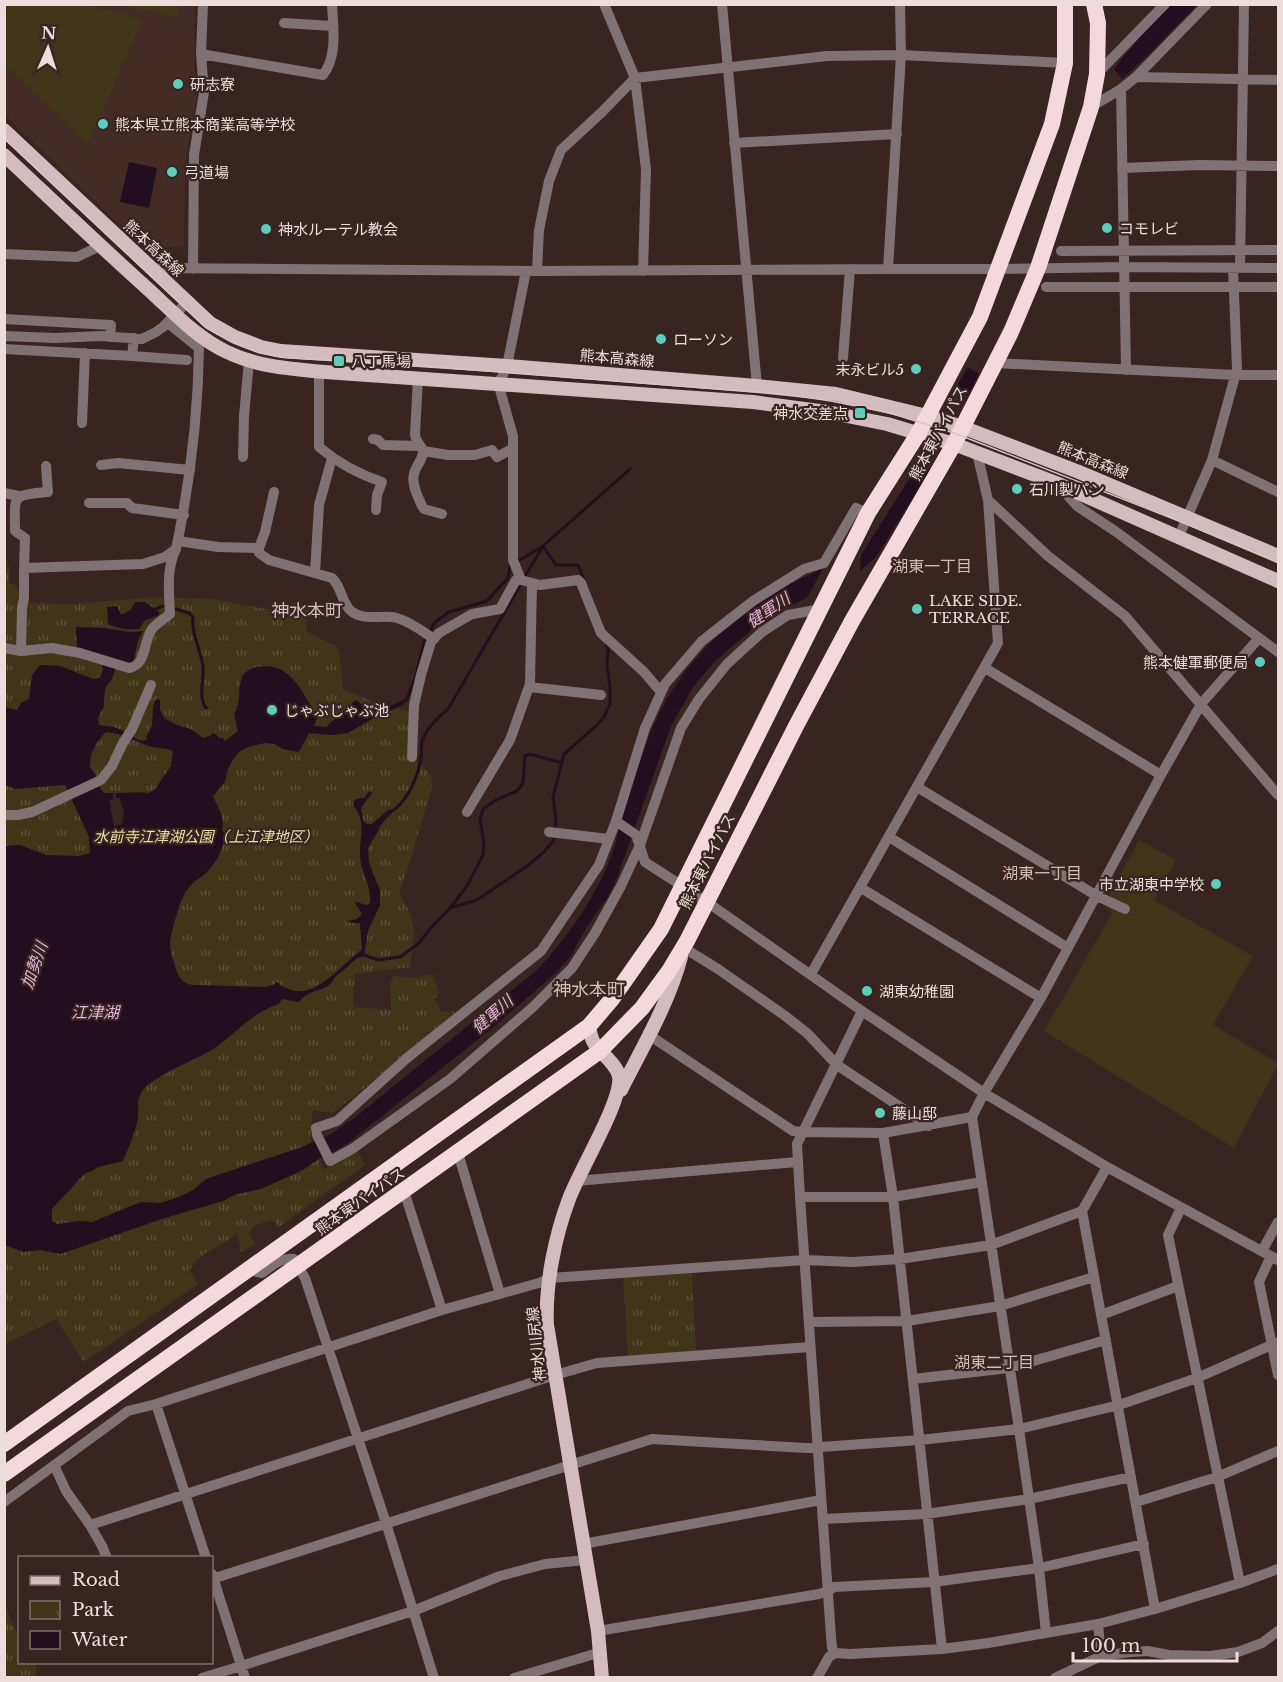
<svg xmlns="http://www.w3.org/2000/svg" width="1283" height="1682" viewBox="0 0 1283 1682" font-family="'Libre Baskerville','Noto Sans JP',serif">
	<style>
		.built { fill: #452b25 }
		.park { fill: url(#park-tufts) }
		.pitch { fill: #3f3518 }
		.water { fill: #230e20; fill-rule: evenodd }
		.pier { fill: #382420 }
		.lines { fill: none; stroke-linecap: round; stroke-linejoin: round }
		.stream { stroke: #230e20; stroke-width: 3 }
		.minor { stroke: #7e7275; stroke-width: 10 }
		.major { stroke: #d3bbc0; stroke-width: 14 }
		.highway { stroke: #f5d8de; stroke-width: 16 }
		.tram { stroke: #d6c7c4; stroke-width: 1.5 }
		.poi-dot { fill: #5cceba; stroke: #382420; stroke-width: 2 }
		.labels { text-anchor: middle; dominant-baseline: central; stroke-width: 4.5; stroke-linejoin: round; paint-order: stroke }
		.poi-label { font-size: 15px; fill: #ebddda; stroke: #382420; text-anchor: start }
		.street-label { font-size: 15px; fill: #ebddda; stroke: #382420 }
		.park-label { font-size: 15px; font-style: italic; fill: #efdca2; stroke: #382420 }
		.neighbourhood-label { font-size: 16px; fill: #d6bbb5; stroke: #382420 }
		.water-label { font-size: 16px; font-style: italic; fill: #e6b4dc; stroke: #382420 }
		.quarter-label { font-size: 18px; fill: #d6bbb5; stroke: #382420 }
	</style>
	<defs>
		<pattern id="park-tufts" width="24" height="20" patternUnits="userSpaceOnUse" patternTransform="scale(1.5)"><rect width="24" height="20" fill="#3f3518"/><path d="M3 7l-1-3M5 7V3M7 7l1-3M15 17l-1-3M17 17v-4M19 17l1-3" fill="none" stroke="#5b5239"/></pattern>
	</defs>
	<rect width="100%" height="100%" fill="#382420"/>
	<path class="built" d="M4 5H195L194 54 196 100 186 155 184 247 141 245 5 115Z"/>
	<path class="park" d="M5 567H9V583L14 584 25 603 75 604 152 597 211 599 267 609 309 607 306 631 339 648 343 689 376 703 408 711 411 716 407 753C419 767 434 768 432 789L411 857 399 893 411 914 414 933 410 967 355 974 353 1007 391 1010 390 984 394 976 413 978 433 974 439 994 434 999 442 1012 461 1011 333 1113 313 1110 310 1139 324 1170 356 1149 365 1165 279 1227 275 1222 270 1220 254 1226 249 1233 255 1244 241 1252 237 1232C224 1248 197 1251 190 1271L198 1284 84 1362 56 1319 5 1344Z
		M692 1272 696 1351 628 1356 623 1276Z
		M5 1606 19 1638 20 1662 36 1663V1677H5Z"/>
	<path class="pitch" d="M8 5H86L143 19 88 144 5 66 4 17Z
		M120 5H180L177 18Z
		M1139 840 1176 860 1154 900 1253 956 1213 1025 1278 1063V1065L1234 1148 1044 1031 1113 912 1104 906Z"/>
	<path class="water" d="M1171 5H1197L1150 53 1122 79 1114 69 1137 40Z
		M129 162 157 168 149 208 120 202Z
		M968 367 979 374 968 396 954 390Z
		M918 465 930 470 876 557 860 571 861 555Z
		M823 568 807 598 773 613 760 623 716 660 693 687 671 726 615 883 606 900 586 928 571 956 555 974 492 1028 351 1141 335 1151 320 1158 303 1170 261 1189 234 1195 223 1201 165 1218 60 1254 40 1250 23 1252 5 1245V846L20 845 46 855 79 856 90 853 89 837 65 785 15 789 5 785 4 707 17 710 21 703 29 699 32 675 40 665 60 666 93 679 100 678 103 670 102 665 77 648 76 627 105 628 130 632 143 631 139 638 133 662 128 663 118 661 112 679 106 687 104 697V706L98 718 99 725C105 726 114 726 119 729 130 733 135 743 147 740L146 736C157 725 149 711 156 699L160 700V710L164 718 177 725 191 729 203 738 210 736 213 733 218 736V738H223L225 741 238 731 234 714C242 703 237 689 242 677 244 672 251 668 257 667 293 661 301 694 318 716L314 726 326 727 347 707 356 700 366 708 384 709 407 698 403 705 372 719 348 733 332 735 309 733 299 752 283 749 274 744 265 743 248 747 239 752 232 761 228 769 225 782 213 796C218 808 225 817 222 830L226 835C222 849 218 861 207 872 201 878 192 882 187 890 180 899 171 932 170 943 170 951 173 959 175 966 178 976 181 983 192 985L265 987 273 985 277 982C310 1010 337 967 362 950L360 923H352L346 921 357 919 362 914 355 903 357 902 366 905 370 903C372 886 361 873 360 856 359 845 363 833 361 822 360 815 357 810 353 805L354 800 365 797 369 791 372 793 361 808 363 820 366 824H372L388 810 397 808 383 822 368 848 369 862 374 876 380 890V905L368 931 364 956C354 958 352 963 345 969 343 971 339 973 337 975 333 979 333 982 328 986 317 992 307 991 299 1002L282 999 279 1004C254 1011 236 1033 215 1048 196 1060 156 1074 143 1090 136 1099 139 1107 138 1117 136 1132 129 1146 123 1161L98 1167 92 1171 85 1173 52 1209V1221L57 1224 80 1221 92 1222 141 1202 160 1203 179 1197 193 1190 206 1179 299 1148 329 1135 353 1119 537 970C571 935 616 869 620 820 631 789 640 758 652 729 674 676 715 632 761 600 780 587 803 579 823 568ZM106 732C123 733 133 741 149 746 157 749 165 747 173 751L171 766 155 789 149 793C134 791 119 794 104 793 97 786 99 775 90 768 90 753 95 743 106 732Z
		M135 602H145L159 612V615L144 621 140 629C129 630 118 629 108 624L107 607 117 606 121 615 131 610Z"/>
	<path class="pier" d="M112 791H115L116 798H120L124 812 123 821 121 825 114 826 109 800 114 799Z"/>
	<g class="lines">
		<path class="stream" d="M543 546 556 565H578L584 580
			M524 578 543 546
			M155 609 163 606
			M176 609 189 613 193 617C191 634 201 650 203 667 204 681 198 697 206 708
			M405 701 407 698 415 679 424 642 435 622 449 612 487 601 508 578 510 566 543 546 630 469
			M394 810C409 798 419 775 421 756 422 752 421 746 422 742 426 729 438 717 448 709L521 584
			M450 908 467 886 483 855 484 842 480 820 483 809 496 800 517 791 523 783 525 756 530 754 562 763
			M361 954 378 960 400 957 418 944 430 929 450 908 477 900 526 867 544 852 554 840 556 820 553 797 564 754 596 726 604 717 610 704V688L607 664 608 651 606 642"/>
		<path class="minor" d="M604 4 635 78 646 169 643 271
			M722 4 757 386
			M284 23 333 26
			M201 54 323 75C338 56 333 27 332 4
			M1097 74 1165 4
			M1136 77 1207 4
			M1121 89 1126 370
			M1091 107 1121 89 1136 77 1278 80
			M734 143 897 134
			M1122 168 1199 165 1278 166
			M1061 251 1278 250
			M4 254 77 257 100 246
			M151 268 537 271 888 269H999L1124 267 1278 268
			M1240 268 1244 4
			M193 269 194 155 204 92 201 54 203 4
			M888 269 901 55 900 4
			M526 271 507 366 502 377 498 383 513 436V560L521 580 540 585 578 580 581 583 601 633 644 672 661 692
			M537 271 539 230 549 181 561 150 602 112 635 78 827 56 901 55 1065 63
			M1046 287H1278
			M4 319 111 325 110 337
			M4 336 55 338 101 336 142 339 156 332 163 327 187 302
			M4 349 132 356 134 338
			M132 356 187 360
			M843 358 850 269
			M995 363 1235 375H1278
			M319 371V447C338 463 358 474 382 482L377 495 376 510
			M418 378 415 434C415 441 421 445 423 451 424 458 415 467 414 474 411 484 418 497 422 506L424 509 442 514
			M82 423 85 353
			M373 439 378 440 383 445 419 446
			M423 451 448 455H475L492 450 497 457 512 449
			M243 457 244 416 249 361
			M1212 460 1278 492
			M101 465 118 463 190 470
			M1059 486 1077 506 1115 531 1278 652
			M274 492 265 532 259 548V553L269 560 332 578C342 587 341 602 351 611 364 622 382 614 397 618 411 622 422 631 434 639
			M4 493 19 496
			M988 500 1048 556 1125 616 1278 795
			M89 503H127L132 508 184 515
			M1179 536 1212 460 1237 369 1233 268
			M178 541 218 547 259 548
			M24 568 25 538 15 531C15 496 10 495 48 492L46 466
			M315 573 319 505 332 458
			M821 609 788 615 762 632 727 664 699 699 681 728 640 845 621 886 595 933 572 968 533 1007 450 1079 352 1149 330 1161 317 1135 316 1128 337 1121 407 1058 541 951 599 865 616 821 645 728 665 684 702 641 753 601 804 569 824 563 856 508 868 513
			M4 648 21 651 52 648 80 653 129 668C147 665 143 642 152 629 157 623 164 619 170 614 169 592 166 569 176 549
			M21 651 22 608 24 598V568L143 564 165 557 176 549C190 483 198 416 199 348L168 323
			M985 668 1161 775
			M529 687 601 695
			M412 757 414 705 421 675 431 642 439 633 472 614 500 609 516 580H521
			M917 787 1097 896 1125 909
			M467 812 510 740 530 684 532 583
			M4 815H18L32 812 101 780 112 766 123 743 132 729 151 685
			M616 821 636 835 645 862 707 902 862 1011 984 1093 1107 1167 1278 1260
			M549 832 609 839
			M889 837 1068 948
			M861 888 1041 998
			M684 948 718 969 784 1015 807 1033 837 1065 929 1126
			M811 974 998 643 988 500 977 453
			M862 1011 797 1144 800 1197 831 1636 832 1648 835 1653 850 1654 942 1649 988 1643 1098 1624 1155 1609 1240 1583 1278 1569
			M649 1035 793 1131 802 1132 883 1133 972 1117
			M883 1133 893 1197 942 1649
			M458 1153 500 1294
			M576 1181 797 1162
			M404 1191 442 1310
			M800 1197H893L982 1182
			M1181 1208 1168 1235 1240 1583
			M1082 1211 1155 1609
			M1262 1251 1278 1222
			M1271 1256 1259 1282 1278 1375
			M248 1270 262 1273C272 1266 281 1257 294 1259L305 1278 386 1523 434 1678
			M1101 1315 1178 1286
			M809 1322 907 1321 1000 1306 1094 1277
			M913 1379 1009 1368 1106 1340
			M54 1465 66 1491 90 1525
			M4 1502 128 1411 156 1404
			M1136 1502 1217 1477 1278 1451
			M823 1519 926 1514 1029 1499 1131 1477
			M583 1544 821 1500
			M107 1558 102 1546 90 1525 555 1375 597 1363 810 1347
			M206 1558 156 1404 442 1310 539 1283 550 1278 805 1260 853 1262 900 1259 991 1245 1082 1211 1107 1167
			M212 1574 245 1678
			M212 1579 652 1439 806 1448 920 1440 1019 1429 1119 1405 1197 1378 1278 1342
			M1098 1624 1101 1656
			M598 1631 819 1594 828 1591 834 1587 934 1582 970 1577 1039 1568 1144 1544
			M1046 1633 1039 1568 1019 1429 972 1117 984 1093 1041 998 1161 775 1201 704 1259 638
			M202 1678 241 1666 413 1611 500 1576 545 1564 586 1560
			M514 1678 601 1652
			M817 1678 829 1657 835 1653
			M1055 1678 1101 1656 1130 1652 1148 1651 1169 1655 1210 1656 1238 1652 1262 1643 1278 1631"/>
		<path class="major" d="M4 130 210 323 235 337 261 347 281 351 507 366 757 386 836 394 927 416 962 427 1079 472 1278 556
			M4 155C52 200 100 246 149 290 173 312 197 338 227 352 258 367 291 369 325 372L753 402 827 412 887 424 954 444 1056 483 1278 581
			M589 1026C590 1032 591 1038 594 1043 601 1054 616 1063 619 1076 623 1100 579 1171 569 1199 555 1236 545 1285 547 1325L598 1631 602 1678
			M621 1090C643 1046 668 1005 681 957"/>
		<path class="highway" d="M4 1444 589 1026 612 999 661 929 868 513 918 434 980 317 1052 124 1065 63V4
			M4 1474 600 1051 642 1008 669 971 687 941 796 726 852 621 954 444 1011 332 1038 268 1091 107 1097 74 1098 23 1094 4"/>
		<path class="tram" d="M4 138 204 326C231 344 258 355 291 358L395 364 784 394 831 401 890 413 954 433 1184 523 1278 562"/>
	</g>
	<g class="poi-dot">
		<circle cx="178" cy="84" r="6"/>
		<circle cx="103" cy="124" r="6"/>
		<circle cx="172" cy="172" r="6"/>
		<circle cx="1107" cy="228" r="6"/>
		<circle cx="266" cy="229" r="6"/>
		<circle cx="661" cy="339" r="6"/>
		<rect x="333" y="355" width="12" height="12" rx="3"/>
		<circle cx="916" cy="369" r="6"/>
		<rect x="854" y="407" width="12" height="12" rx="3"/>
		<circle cx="1017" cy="489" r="6"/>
		<circle cx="917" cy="609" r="6"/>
		<circle cx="1260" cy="662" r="6"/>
		<circle cx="272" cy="710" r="6"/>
		<circle cx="1216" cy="884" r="6"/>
		<circle cx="867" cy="991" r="6"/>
		<circle cx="880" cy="1113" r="6"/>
	</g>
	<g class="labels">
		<g class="poi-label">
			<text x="190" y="84">研志寮</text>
			<text x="115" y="124">熊本県立熊本商業高等学校</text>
			<text x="184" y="172">弓道場</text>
			<text x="1119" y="228">コモレビ</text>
			<text x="278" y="229">神水ルーテル教会</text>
			<text x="673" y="339">ローソン</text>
			<text x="351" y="361">八丁馬場</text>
			<text x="904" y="369" text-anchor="end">末永ビル5</text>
			<text x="848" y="413" text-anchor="end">神水交差点</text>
			<text x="1029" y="489">石川製パン</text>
			<text x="929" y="600">LAKE SIDE.<tspan x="929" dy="17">TERRACE</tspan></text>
			<text x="1248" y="662" text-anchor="end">熊本健軍郵便局</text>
			<text x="284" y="710">じゃぶじゃぶ池</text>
			<text x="1204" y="884" text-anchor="end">市立湖東中学校</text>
			<text x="879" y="991">湖東幼稚園</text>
			<text x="892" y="1113">藤山邸</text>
		</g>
		<g class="street-label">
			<text transform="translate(154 248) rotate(43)">熊本高森線</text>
			<text transform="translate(617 358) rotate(5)">熊本高森線</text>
			<text transform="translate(938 433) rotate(-62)">熊本東バイパス</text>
			<text transform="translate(1093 460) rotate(22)">熊本高森線</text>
			<text transform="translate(707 861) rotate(-63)">熊本東バイパス</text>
			<text transform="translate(360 1201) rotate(-35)">熊本東バイパス</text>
			<text transform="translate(536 1344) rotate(-96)">神水川尻線</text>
		</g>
		<g class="park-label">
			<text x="206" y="836">水前寺江津湖公園（上江津地区）</text>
		</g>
		<g class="neighbourhood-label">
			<text x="932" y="566">湖東一丁目</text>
			<text x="1042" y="873">湖東一丁目</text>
			<text x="994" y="1362">湖東二丁目</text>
		</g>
		<g class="water-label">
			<text transform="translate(768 610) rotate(-34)">健軍川</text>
			<text transform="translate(34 965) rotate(-71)">加勢川</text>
			<text x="95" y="1012">江津湖</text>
			<text transform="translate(492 1014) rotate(-41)">健軍川</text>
		</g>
		<g class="quarter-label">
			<text x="307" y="611">神水本町</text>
			<text x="589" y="990">神水本町</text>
		</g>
	</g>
	<rect width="1283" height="1682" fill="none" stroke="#ebddda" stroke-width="12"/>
	<rect x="18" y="1556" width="195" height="108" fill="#382420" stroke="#806e6a" stroke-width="1.5"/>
	<rect x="30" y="1576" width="30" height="9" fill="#d3bbc0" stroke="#806e6a" stroke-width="1.5"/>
	<text x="72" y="1586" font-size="18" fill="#ebddda">Road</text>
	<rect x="30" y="1601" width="30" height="18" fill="url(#park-tufts)" stroke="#806e6a" stroke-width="1.5"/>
	<text x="72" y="1616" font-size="18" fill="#ebddda">Park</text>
	<rect x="30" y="1631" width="30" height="18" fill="#230e20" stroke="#806e6a" stroke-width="1.5"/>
	<text x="72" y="1646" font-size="18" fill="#ebddda">Water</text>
	<g transform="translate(48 48) rotate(3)" stroke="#382420" stroke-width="4.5" paint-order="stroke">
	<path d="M0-4.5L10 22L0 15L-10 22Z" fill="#ebddda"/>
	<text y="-9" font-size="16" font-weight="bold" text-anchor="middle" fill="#ebddda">N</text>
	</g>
	<path d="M1073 1652v9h164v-9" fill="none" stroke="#ebddda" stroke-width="3"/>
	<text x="1082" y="1652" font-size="18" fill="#ebddda" stroke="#382420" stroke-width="4.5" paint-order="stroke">100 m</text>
</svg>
